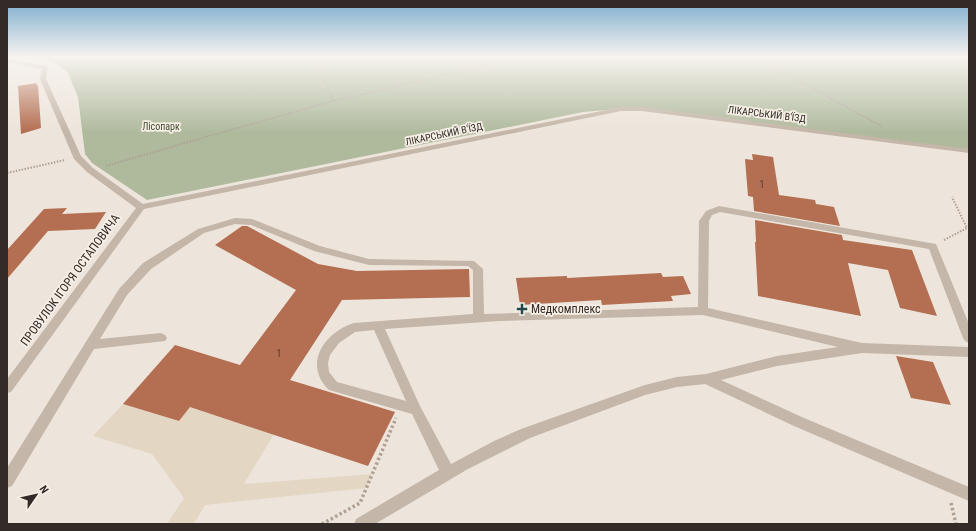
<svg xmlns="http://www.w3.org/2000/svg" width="976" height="531" viewBox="0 0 976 531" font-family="'Roboto Condensed',sans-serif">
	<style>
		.green { fill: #afba9d }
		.plaza { fill: #e3d7c4 }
		.building { fill: #b46e51 }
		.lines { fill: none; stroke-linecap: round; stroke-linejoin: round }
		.path-far2 { stroke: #afa093; stroke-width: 1.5; stroke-dasharray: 1.5 1.5; stroke-linecap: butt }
		.path-far1 { stroke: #afa093; stroke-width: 2; stroke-dasharray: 1.5 1.5; stroke-linecap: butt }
		.path { stroke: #afa093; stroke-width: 3.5; stroke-dasharray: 2.5 2.5; stroke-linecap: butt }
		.service { fill: #c4b6a8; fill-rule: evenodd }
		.minor { fill: #c4b6a8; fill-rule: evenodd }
		.poi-dot { fill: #23484d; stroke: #f6efe6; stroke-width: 1.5 }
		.labels { text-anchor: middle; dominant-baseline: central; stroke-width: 3.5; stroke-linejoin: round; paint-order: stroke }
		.far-street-label { font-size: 10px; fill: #322b27; stroke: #f6efe6 }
		.far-park-label { font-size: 10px; fill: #404c2f; stroke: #f6efe6 }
		.number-label { font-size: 10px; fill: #523c32 }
		.street-label { font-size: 12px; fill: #322b27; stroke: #f6efe6 }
		.poi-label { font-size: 12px; fill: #322b27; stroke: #f6efe6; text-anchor: start }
	</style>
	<rect width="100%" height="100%" fill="#ede5db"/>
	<path class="green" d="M26 57H969V151L645 108 618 109 583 112 147 200 92 163 85 154 78 97 68 73 55 62Z"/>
	<path class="plaza" d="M123 404 179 421 190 407 274 434 244 484 372 474 366 488 205 505 194 524H167L184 498 152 454 93 436Z"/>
	<path class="building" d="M37 83 36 86 38 85 41 128 21 134 18 86Z
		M752 154 773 157 779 195 815 200 816 204 834 207 840 226 754 211 753 197 748 196 745 159 753 160Z
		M67 208 62 214 106 212 95 229 48 231 7 279V250L44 209Z
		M755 220 842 235 843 240 912 250 937 316 900 308 888 270 848 263 861 316 758 296 755 242H756Z
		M242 226H247L318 264 357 271 469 269 470 297 342 300 290 380 395 412 368 466 190 407 179 421 123 404 175 345 240 365 296 290 215 245Z
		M661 273 663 277 683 276 691 294 671 296 673 301 602 305 601 300 520 305 516 278 567 276V278Z
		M896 356 933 362 951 405 911 398Z"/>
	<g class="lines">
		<path class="path-far2" d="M311 57 321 71 333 101
			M751 57 779 70 883 127
			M55 64 66 57
			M779 70 781 57
			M195 140 333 101 523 57"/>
		<path class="path-far1" d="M106 166 199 139
			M7 173 65 160
			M944 240 967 228 952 197"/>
		<path class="path" d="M951 503 956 524
			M322 524 360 503 396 418"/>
		<path class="service" d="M719 206 936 244 969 324V343L965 341 963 338 929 249 720 212 712 215 709 221 708 308 862 343 969 347V357L862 353 777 366 721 380 804 418 969 487V501L794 426 705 384 677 387 645 395 530 438 468 469 375 524H354L356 519 439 470 412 414 329 390C302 364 325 332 354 323L473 314V270L468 266 369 265 314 251 251 225 235 224 204 233 151 269 127 295 100 339 161 333 165 335 167 338 165 341 94 349 12 486 7 488V468L119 289 143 263 198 229 235 218 252 219 320 246 369 259 474 261 483 269 484 314 698 307 699 221 706 211ZM703 315 838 347 777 356 706 374 677 377 645 385 521 429 494 441 451 464 420 406 385 329 499 321ZM374 330 406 401 337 382 329 372 328 363 330 355 339 343 355 332Z"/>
		<path class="minor" d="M7 58 48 67 46 79 81 156 93 168 143 204 621 107H642L969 149V153L642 111H621L144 209 11 392 7 393V379L136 208 87 172 74 159 40 79 42 69 7 62Z"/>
	</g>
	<linearGradient id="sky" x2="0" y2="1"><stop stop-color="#7dadce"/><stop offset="0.43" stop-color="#f7f3ef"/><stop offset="1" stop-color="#f7f3ef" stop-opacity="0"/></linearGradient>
	<rect width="976" height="132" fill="url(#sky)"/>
	<path class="poi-dot" d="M520 303h4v4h4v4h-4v4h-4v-4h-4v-4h4z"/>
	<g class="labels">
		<g class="far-street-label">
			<text transform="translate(767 114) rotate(7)">ЛІКАРСЬКИЙ В'ЇЗД</text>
			<text transform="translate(444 134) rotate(-12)">ЛІКАРСЬКИЙ В'ЇЗД</text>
		</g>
		<g class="far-park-label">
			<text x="161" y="126">Лісопарк</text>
		</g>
		<g class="number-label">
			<text x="762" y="184">1</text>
			<text x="279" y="353">1</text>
		</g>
		<g class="street-label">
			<text transform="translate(70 280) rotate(-54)">ПРОВУЛОК ІГОРЯ ОСТАПОВИЧА</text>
		</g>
		<g class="poi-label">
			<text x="531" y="309">Медкомплекс</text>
		</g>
	</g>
	<rect width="976" height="531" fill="none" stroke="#322b27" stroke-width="16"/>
	<g transform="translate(36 495) rotate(56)" stroke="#f6efe6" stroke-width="3" paint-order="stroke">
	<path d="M0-3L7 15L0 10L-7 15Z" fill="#322b27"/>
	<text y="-6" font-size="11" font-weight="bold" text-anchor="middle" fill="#322b27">N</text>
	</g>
</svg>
